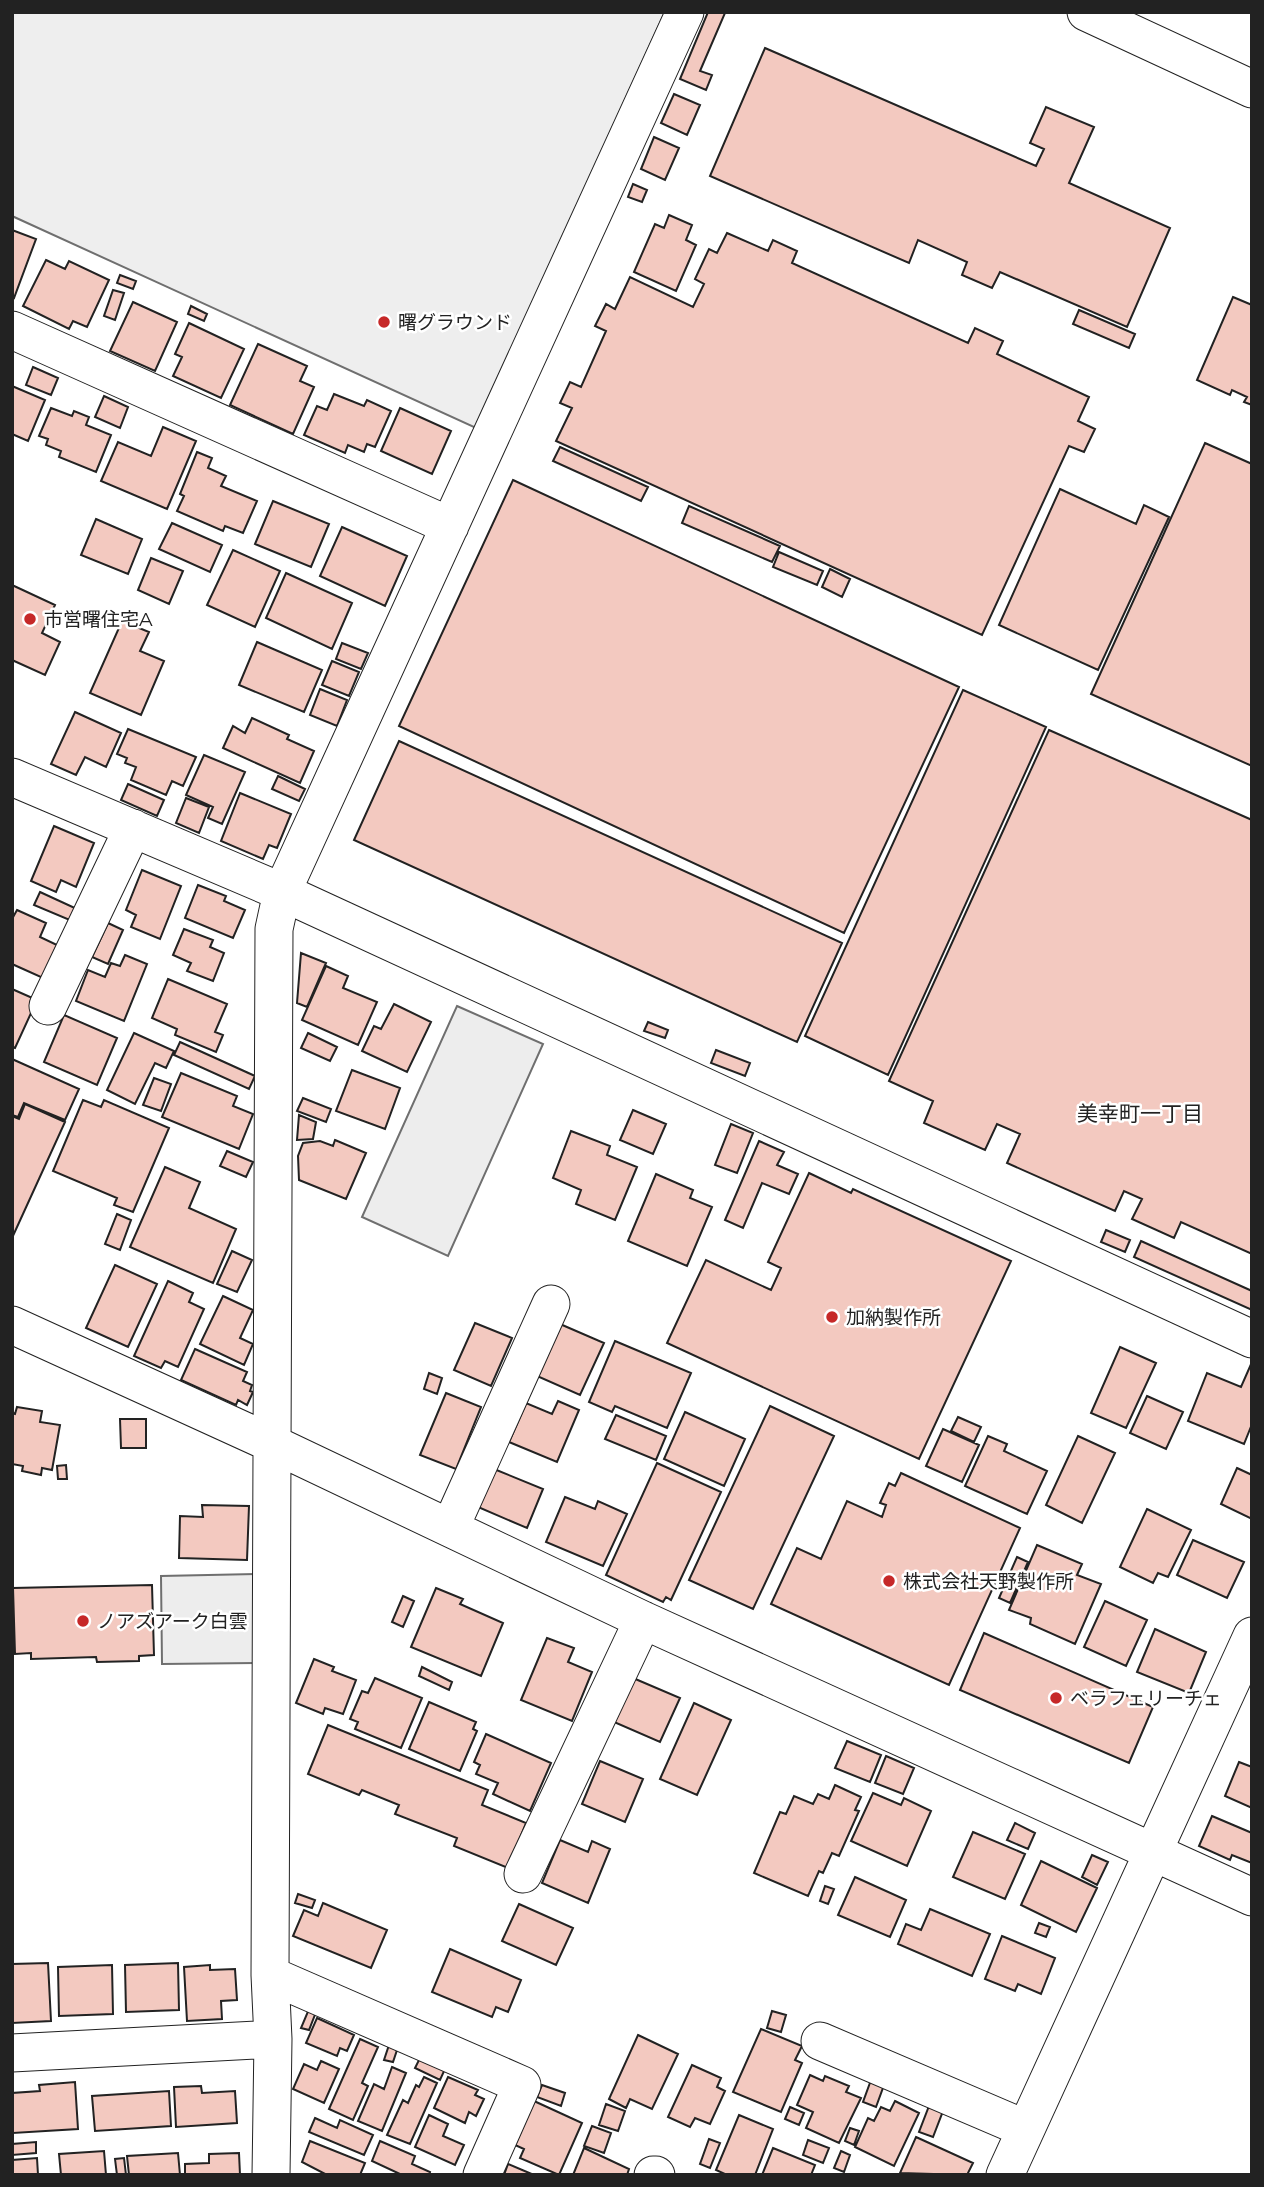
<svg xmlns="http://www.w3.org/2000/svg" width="1264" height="2187" viewBox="0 0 1264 2187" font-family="Montserrat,'Noto Sans JP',sans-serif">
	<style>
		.green { fill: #eee; stroke: #6f6f6f; stroke-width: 2 }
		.parking { fill: #ededed; stroke: #6f6f6f; stroke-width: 2 }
		.building { fill: #f3c9c0; stroke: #222; stroke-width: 2 }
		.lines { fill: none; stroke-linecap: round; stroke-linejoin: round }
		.street-casing { stroke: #222; stroke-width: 39 }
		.street { stroke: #fff; stroke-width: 37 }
		.poi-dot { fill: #c62828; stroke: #fff; stroke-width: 2.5 }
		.labels { text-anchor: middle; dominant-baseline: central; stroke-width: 5; stroke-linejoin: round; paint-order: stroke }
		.poi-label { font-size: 19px; fill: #222; stroke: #fff; text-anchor: start }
		.neighbourhood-label { font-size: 21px; fill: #222; stroke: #fff }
	</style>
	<rect width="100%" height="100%" fill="#fff"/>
	<path class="green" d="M12 12H665L476 428 12 216Z"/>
	<path class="parking" d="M457 1006 543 1044 448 1256 362 1217Z
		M258 1574 259 1663 162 1664 161 1576Z"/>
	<path class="building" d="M708 12 725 13 700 71 712 75 706 90 680 79Z
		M765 48 1036 166 1044 149 1030 143 1046 107 1094 127 1069 183 1170 228 1127 327 1000 272 992 288 962 275 967 262 918 240 909 263 710 176Z
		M674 94 700 105 687 135 661 123Z
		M654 137 679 148 665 180 641 169Z
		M633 184 647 190 642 202 628 197Z
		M669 215 692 225 686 240 696 245 676 291 634 272 655 224 664 228Z
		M12 230 36 239 14 298 12 297Z
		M727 233 768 251 773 240 797 251 792 263 968 343 975 328 1003 341 997 354 1089 397 1078 421 1095 429 1084 452 1069 446 982 635 556 441 572 408 560 403 570 382 581 387 606 331 595 326 606 304 615 309 630 277 693 307 704 284 695 279 709 249 717 253Z
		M46 260 65 269 69 261 109 280 87 327 73 321 69 329 23 306Z
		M120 275 136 281 133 289 117 283Z
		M113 290 124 293 115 320 104 316Z
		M1233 297 1252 305V405L1244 402 1247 397 1232 390 1230 395 1197 380Z
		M133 302 177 322 155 371 110 351Z
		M191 306 207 314 204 321 188 314Z
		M1079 310 1135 334 1129 348 1073 324Z
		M189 323 244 349 221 398 173 376 182 357 175 354Z
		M258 344 307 366 300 381 314 387 293 434 230 405Z
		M33 367 58 378 51 395 26 385Z
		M12 386 45 400 28 441 12 434Z
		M334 394 364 406 367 400 391 411 375 447 367 444 364 452 348 445 345 453 304 435 317 406 327 410Z
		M104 396 128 407 120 428 95 417Z
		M51 408 72 416 74 411 89 417 86 425 111 435 96 472 59 457 61 451 46 445 48 439 39 436Z
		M400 408 451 431 432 474 381 451Z
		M163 427 196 441 167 509 101 481 118 442 151 456Z
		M1205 443 1252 464V766L1091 694Z
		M560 447 648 487 641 501 553 461Z
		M197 452 212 458 208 468 226 476 221 486 257 501 243 533 225 526 223 531 177 511 184 496 180 494Z
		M513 480 959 687 844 933 399 726Z
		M1060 489 1136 524 1144 505 1169 517 1098 670 999 625Z
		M273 501 329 524 311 567 255 544Z
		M689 506 780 546 772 562 682 523Z
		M96 519 142 539 128 574 81 555Z
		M172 523 222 545 210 572 159 549Z
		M342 527 407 556 385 606 320 576Z
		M233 550 280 571 255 627 207 605Z
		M779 552 823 571 817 585 773 567Z
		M151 558 183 571 169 604 138 590Z
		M830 569 850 579 842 597 822 587Z
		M286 573 352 603 332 649 266 618Z
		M12 585 55 605 42 633 60 642 45 675 12 660Z
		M122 621 149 632 140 651 164 661 141 715 90 693Z
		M257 642 322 670 304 712 239 685Z
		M342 643 368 653 361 669 336 659Z
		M332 661 359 672 349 696 322 685Z
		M320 689 347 700 337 726 310 715Z
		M963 690 1046 727 888 1075 805 1036Z
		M75 712 121 733 106 767 85 757 76 775 51 764Z
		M252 718 289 735 287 739 314 751 300 783 223 748 233 726 245 733Z
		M128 729 196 757 183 786 172 781 166 795 131 780 136 767 125 763 127 758 117 754Z
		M1049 730 1252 820V1254L1181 1222 1174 1238 1132 1219 1142 1199 1124 1191 1115 1211 1007 1163 1020 1134 997 1124 985 1150 924 1123 933 1101 889 1081Z
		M399 741 842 943 797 1042 354 840Z
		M204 755 245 772 222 824 208 818 213 807 186 795Z
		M278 776 305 789 299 801 272 789Z
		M128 784 164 800 157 816 121 800Z
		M240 793 291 814 277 848 269 845 263 859 221 841Z
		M186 798 209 807 199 833 176 823Z
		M54 826 94 843 76 887 61 880 56 892 31 881Z
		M142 870 181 886 160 939 131 927 136 915 126 910Z
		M198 885 226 896 224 901 245 910 233 938 185 918Z
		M40 892 77 909 72 921 34 905Z
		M17 910 46 923 40 937 57 945 43 978 12 964V919Z
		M108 923 123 930 108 964 92 957Z
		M184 929 213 940 210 947 224 953 213 981 187 971 191 963 173 955Z
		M301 953 326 963 307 1007 297 1003Z
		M125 955 147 964 124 1021 76 1001 88 970 105 977 111 963 120 966Z
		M326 966 348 976 343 988 377 1002 358 1045 302 1020Z
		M168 979 227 1004 215 1032 223 1035 216 1052 175 1035 177 1029 152 1018Z
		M12 989 37 1000 15 1048 12 1047Z
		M394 1004 431 1022 407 1072 362 1051 374 1026 381 1029Z
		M64 1015 117 1038 97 1085 44 1062Z
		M648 1022 668 1030 665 1038 644 1031Z
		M134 1033 174 1051 166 1068 155 1063 135 1104 107 1090Z
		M308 1033 337 1047 330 1061 301 1048Z
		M180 1042 255 1076 249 1089 174 1055Z
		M716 1050 750 1063 745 1076 711 1063Z
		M12 1059 79 1089 65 1120 24 1103 18 1117 12 1115Z
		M352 1070 400 1088 385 1129 336 1111Z
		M181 1073 237 1096 233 1106 253 1114 239 1149 162 1117Z
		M154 1078 171 1084 161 1111 143 1105Z
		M303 1098 331 1109 326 1122 297 1111Z
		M83 1100 101 1107 104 1100 169 1128 133 1212 114 1205 117 1198 53 1171Z
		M25 1104 65 1122 12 1238V1116L19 1119Z
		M633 1110 666 1124 653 1154 620 1140Z
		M299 1115 316 1122 313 1139 297 1140Z
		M731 1124 753 1133 737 1173 715 1165Z
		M571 1131 610 1146 607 1155 637 1167 615 1220 576 1204 581 1190 553 1178Z
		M335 1140 366 1153 346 1199 299 1180 298 1156 303 1143 320 1141 333 1146Z
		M759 1141 784 1152 777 1165 798 1174 789 1194 762 1183 743 1228 725 1220Z
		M227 1151 253 1162 246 1177 220 1166Z
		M165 1167 200 1182 189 1208 236 1229 213 1283 130 1247Z
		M809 1173 851 1193 853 1189 1011 1261 919 1459 667 1343 706 1260 771 1290 781 1268 768 1262Z
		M656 1174 693 1190 690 1198 712 1207 687 1266 628 1241Z
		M117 1214 131 1220 120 1250 105 1244Z
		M1106 1230 1130 1240 1125 1252 1101 1242Z
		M1141 1241 1252 1291V1310L1134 1257Z
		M232 1251 252 1260 237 1292 217 1284Z
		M115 1265 157 1284 128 1347 86 1328Z
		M168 1281 193 1293 189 1302 204 1309 178 1367 165 1361 161 1368 134 1356Z
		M223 1296 253 1310 240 1338 253 1344 244 1365 200 1344Z
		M475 1323 512 1338 491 1386 454 1370Z
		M560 1324 604 1343 580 1395 537 1376Z
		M615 1341 691 1373 667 1428 615 1406 612 1412 589 1402Z
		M1120 1347 1156 1363 1126 1428 1091 1413Z
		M195 1349 247 1372 243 1381 252 1385 250 1391 253 1392 247 1405 238 1400 236 1405 181 1380Z
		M1252 1362V1424L1244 1444 1188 1421 1207 1373 1241 1387Z
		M429 1373 442 1378 437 1394 424 1389Z
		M446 1393 481 1407 456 1469 420 1455Z
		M1147 1396 1183 1412 1166 1449 1130 1433Z
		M558 1401 579 1410 557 1462 509 1442 526 1403 552 1414Z
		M770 1406 834 1436 753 1609 689 1580Z
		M17 1407 42 1411 40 1422 60 1425 52 1470 42 1468 41 1475 22 1471 23 1466 12 1464V1413L15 1414Z
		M685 1412 745 1439 724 1486 664 1459Z
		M616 1415 666 1436 656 1460 605 1439Z
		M958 1417 981 1427 974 1442 951 1431Z
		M120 1419H146V1448H121Z
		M943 1429 979 1445 962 1482 926 1466Z
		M988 1436 1007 1444 1004 1451 1047 1471 1027 1514 965 1486Z
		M1078 1436 1115 1453 1082 1523 1046 1505Z
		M657 1463 721 1492 671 1600 666 1597 663 1602 606 1575Z
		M66 1465 67 1479H58L57 1466Z
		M1237 1468 1252 1475V1519L1221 1504Z
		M494 1469 543 1489 527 1528 478 1507Z
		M901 1473 1020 1528 949 1685 771 1604 797 1548 821 1559 847 1501 882 1517 886 1505 880 1503 889 1483 895 1486Z
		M565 1497 595 1509 598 1501 627 1514 603 1566 546 1542Z
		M202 1505 249 1506 247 1560 179 1558 180 1516 203 1517Z
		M1147 1509 1191 1530 1168 1577 1158 1573 1153 1583 1120 1567Z
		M1193 1540 1244 1562 1227 1598 1177 1575Z
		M1037 1545 1082 1564 1077 1575 1101 1584 1075 1644 1030 1624 1031 1618 1009 1610Z
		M1017 1557 1028 1562 1010 1603 999 1598Z
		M152 1585 154 1655 139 1656V1661L97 1662 96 1657 31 1659V1653L15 1654 13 1588Z
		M436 1588 463 1599 460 1604 503 1623 481 1676 411 1647Z
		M403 1596 414 1601 403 1627 392 1622Z
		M1105 1601 1147 1620 1126 1666 1084 1647Z
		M1155 1629 1206 1652 1189 1693 1137 1672Z
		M984 1633 1153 1707 1129 1763 960 1690Z
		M547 1638 574 1648 568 1662 592 1672 572 1721 521 1700Z
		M314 1659 334 1667 332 1671 356 1680 343 1714 325 1708 323 1714 296 1703Z
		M422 1667 452 1682 449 1690 419 1676Z
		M375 1678 422 1698 401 1748 355 1729 358 1722 350 1719 362 1691 368 1693Z
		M633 1678 680 1698 660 1742 614 1722Z
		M429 1702 476 1722 473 1729 477 1731 460 1771 409 1749Z
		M694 1703 731 1720 697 1795 660 1779Z
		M328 1725 488 1790 482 1805 526 1823 508 1868 454 1846 457 1838 395 1814 399 1805 362 1790 359 1795 308 1774Z
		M486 1734 551 1763 530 1811 493 1794 498 1783 476 1774 480 1765 474 1762Z
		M847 1741 881 1755 870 1782 835 1768Z
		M886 1756 914 1768 903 1794 875 1783Z
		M600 1761 643 1779 625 1822 582 1804Z
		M1239 1762 1252 1767V1808L1225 1796Z
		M835 1785 861 1797 855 1810 859 1811 839 1856 832 1853 823 1873 819 1871 808 1896 754 1873 780 1812 786 1814 794 1796 813 1804 818 1794 829 1799Z
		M873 1793 901 1805 904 1798 931 1811 907 1866 851 1841Z
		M1212 1816 1252 1833V1863L1232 1855 1230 1860 1199 1846Z
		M1015 1823 1035 1833 1028 1849 1007 1840Z
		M973 1832 1025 1854 1005 1899 953 1877Z
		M560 1840 588 1852 592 1841 610 1849 588 1903 542 1883Z
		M1092 1855 1108 1862 1097 1885 1082 1877Z
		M1041 1861 1097 1888 1076 1932 1021 1905Z
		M855 1877 906 1900 890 1937 838 1915Z
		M825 1886 834 1889 828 1904 820 1901Z
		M298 1894 315 1900 312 1908 295 1903Z
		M323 1903 387 1930 371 1968 293 1936 304 1910 318 1916Z
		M519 1904 573 1928 556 1965 502 1941Z
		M930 1909 990 1934 972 1976 898 1944 906 1924 921 1930Z
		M1039 1923 1050 1927 1046 1937 1035 1933Z
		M1002 1936 1055 1958 1041 1994 1018 1984 1015 1991 985 1979Z
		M450 1949 521 1980 508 2012 496 2007 492 2017 432 1992Z
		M48 1963 51 2021 12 2023V1964Z
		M178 1963 179 2010 126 2012 125 1965Z
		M112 1965 113 2014 59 2016 58 1967Z
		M210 1965V1970L235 1969 237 2000 221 2001 222 2019 187 2021 184 1967Z
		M309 2009 316 2012 309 2030 301 2028Z
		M772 2011 786 2015 781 2032 767 2028Z
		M317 2018 354 2035 347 2051 340 2048 337 2056 306 2043Z
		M761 2029 802 2046 795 2060 802 2063 781 2112 733 2092Z
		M638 2035 678 2054 652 2109 630 2099 626 2108 609 2099Z
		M360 2039 378 2047 362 2083 368 2086 353 2120 329 2109Z
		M389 2045 398 2047 393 2062 384 2060Z
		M420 2058 445 2069 440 2080 415 2068Z
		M321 2061 339 2069 324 2103 293 2089 304 2064 317 2070Z
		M692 2065 721 2078 717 2087 725 2091 710 2124 695 2118 690 2127 668 2117Z
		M392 2067 406 2073 382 2131 358 2121 374 2084 384 2089Z
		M810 2075 823 2081 825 2076 849 2086 846 2092 861 2098 839 2143 806 2128 813 2112 797 2105Z
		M424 2077 437 2083 410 2144 387 2135 403 2100 408 2103 416 2085 419 2087Z
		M448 2077 478 2090 475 2095 484 2099 476 2116 469 2112 465 2123 434 2108Z
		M871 2080 884 2085 876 2107 863 2102Z
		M75 2082 78 2129 13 2133 12 2093 40 2091 39 2085Z
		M542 2085 565 2093 561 2106 537 2097Z
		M201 2086 202 2093 235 2091 237 2123 176 2127 174 2087Z
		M169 2091 171 2126 95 2131 92 2096Z
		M534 2101 582 2123 559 2175 520 2158 524 2149 515 2145Z
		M895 2101 919 2113 894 2166 855 2147 868 2118 874 2121 881 2107 890 2111Z
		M606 2104 625 2111 618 2131 599 2125Z
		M929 2106 943 2111 933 2137 919 2132Z
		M790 2107 804 2113 799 2125 785 2119Z
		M429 2115 448 2124 443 2136 464 2145 455 2165 415 2147Z
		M739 2115 773 2129 755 2175H727L716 2170Z
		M315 2118 337 2128 340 2120 373 2135 364 2155 309 2132Z
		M592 2126 611 2133 604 2153 584 2146Z
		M850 2128 859 2131 854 2145 845 2141Z
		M916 2137 973 2163 967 2175 900 2173Z
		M709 2139 720 2143 710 2168 700 2164Z
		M808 2140 829 2148 823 2163 803 2155Z
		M310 2141 365 2163 360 2175H327L302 2162Z
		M380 2141 415 2156 412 2164 430 2172 429 2175H402L372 2161Z
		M36 2142V2153L12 2155V2144Z
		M584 2148 629 2169 627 2175H573Z
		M773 2148 815 2165 811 2175H762Z
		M104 2151 106 2175H61L59 2154Z
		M841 2151 850 2155 844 2172 834 2168Z
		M178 2153 180 2175H129L127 2156Z
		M239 2153 240 2175H185V2164L209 2163V2154Z
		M37 2158 38 2175H12V2160Z
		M124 2158 126 2175H117L115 2159Z
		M508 2164 534 2175H504Z"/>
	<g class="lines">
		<g class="street-casing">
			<path id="street" d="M1086 12 1252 89
				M12 330 450 526
				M12 777 282 892 1252 1339
				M48 1006 133 828
				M12 1325 273 1444 643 1620 1252 1897
				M450 1528 551 1304
				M523 1874 643 1620
				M270 1975 522 2085 482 2175
				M820 2041 1026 2129
				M12 2053 273 2039
				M271 2175 273 2039 270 1975 274 929 282 892 685 12
				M653 2175H656
				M1005 2175 1252 1636"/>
		</g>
		<use href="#street" class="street"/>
	</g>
	<g class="poi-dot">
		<circle cx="384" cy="322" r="7"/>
		<circle cx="30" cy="619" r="7"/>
		<circle cx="832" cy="1317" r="7"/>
		<circle cx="889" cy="1581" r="7"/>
		<circle cx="83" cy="1621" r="7"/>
		<circle cx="1056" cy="1698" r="7"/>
	</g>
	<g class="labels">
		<g class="poi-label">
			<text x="398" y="322">曙グラウンド</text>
			<text x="44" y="619">市営曙住宅A</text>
			<text x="846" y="1317">加納製作所</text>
			<text x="903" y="1581">株式会社天野製作所</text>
			<text x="97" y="1621">ノアズアーク白雲</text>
			<text x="1070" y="1698">ベラフェリーチェ</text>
		</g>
		<g class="neighbourhood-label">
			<text x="1140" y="1113">美幸町一丁目</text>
		</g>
	</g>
	<rect width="1264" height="2187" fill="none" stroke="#222222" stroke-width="28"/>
</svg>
